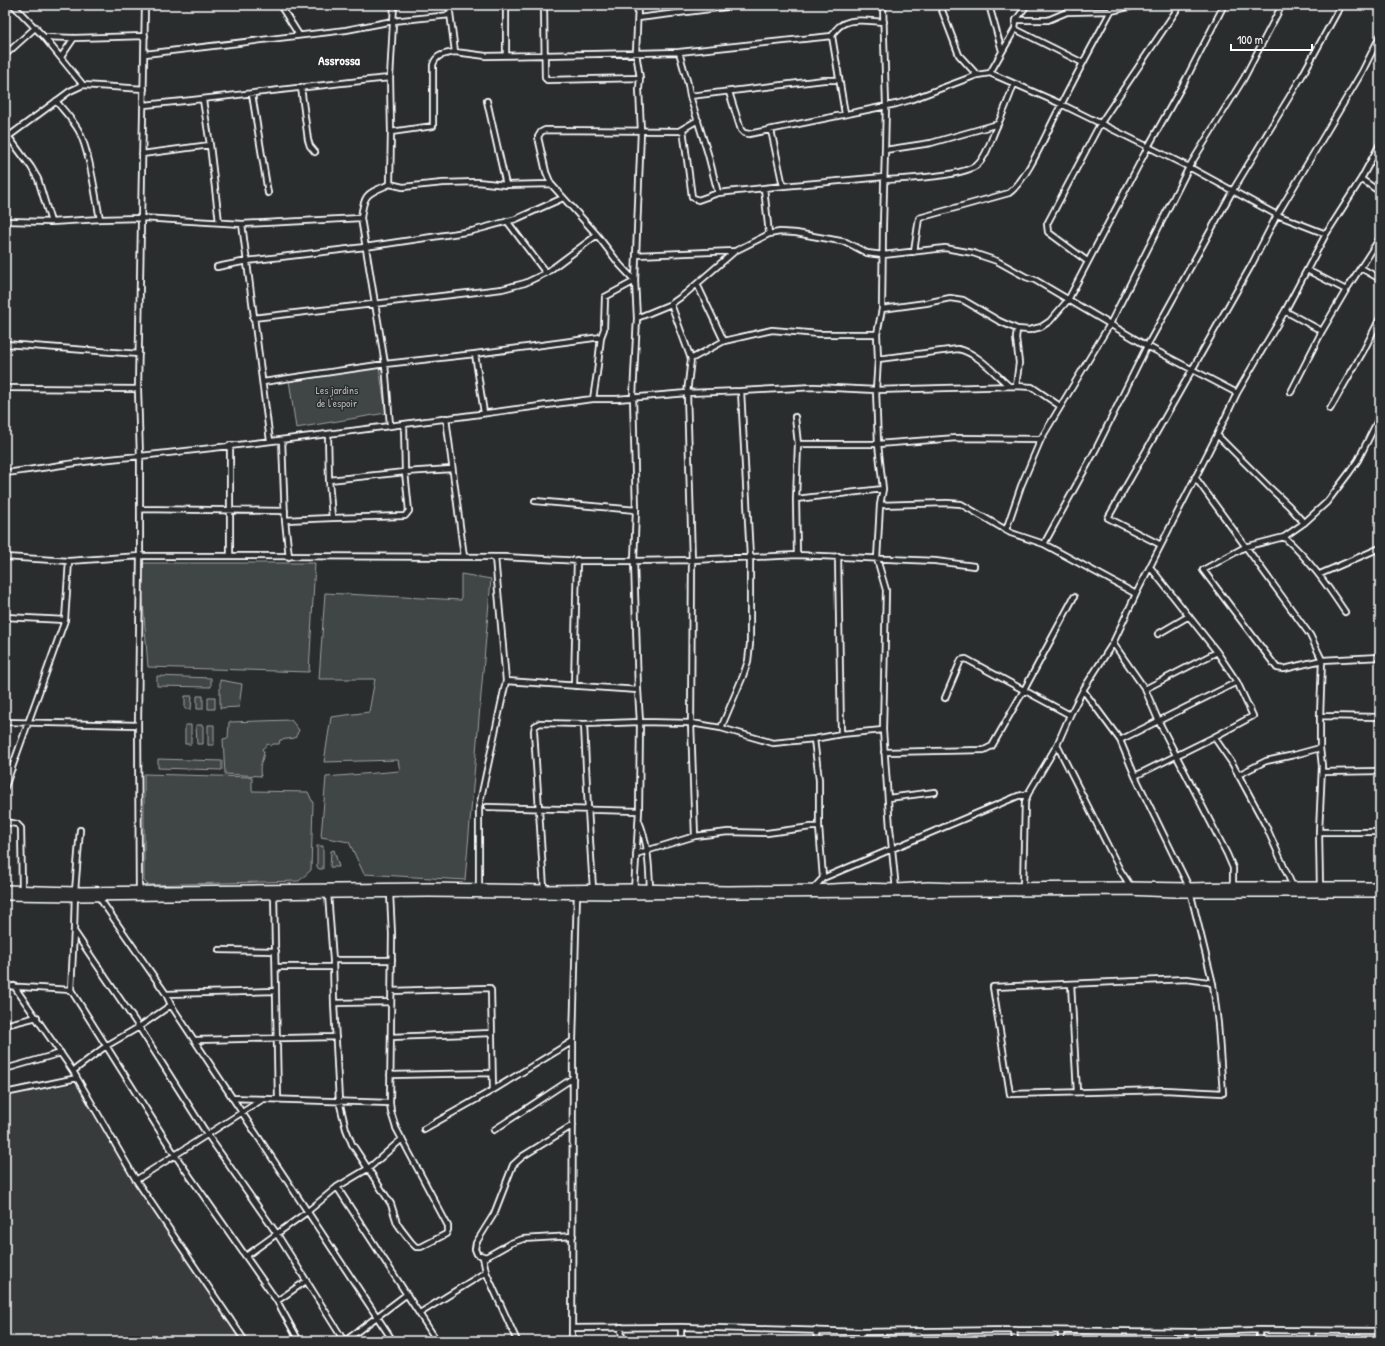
<svg xmlns="http://www.w3.org/2000/svg" width="1385" height="1346" viewBox="0 0 1385 1346" font-family="'Patrick Hand',sans-serif">
	<style>
		.built { fill: #373a3b }
		.green { fill: #414445; stroke: #a0a2a2 }
		.lines { fill: none; stroke-linecap: round; stroke-linejoin: round }
		.street-casing { stroke: #fff; stroke-width: 8 }
		.secondary-casing { stroke: #fff; stroke-width: 10 }
		.street { stroke: #2a2d2e; stroke-width: 4.5 }
		.secondary { stroke: #2a2d2e; stroke-width: 7 }
		.labels { text-anchor: middle; dominant-baseline: central; stroke-width: 3; stroke-linejoin: round; paint-order: stroke }
		.park-label { font-size: 11px; fill: #b3b4b5; stroke: #2a2d2e }
		.quarter-label { font-size: 13px; font-weight: bold; fill: #fff; stroke: #2a2d2e }
	</style>
	<rect width="100%" height="100%" fill="#2a2d2e"/>
	<filter id="ink" filterUnits="userSpaceOnUse"><feTurbulence type="fractalNoise" baseFrequency=".025" numOctaves="2"/><feDisplacementMap in="SourceGraphic" scale="8" xChannelSelector="R" yChannelSelector="G"/><feConvolveMatrix kernelMatrix="1 2 1 2 8 2 1 2 1" color-interpolation-filters="sRGB"/></filter>
	<g filter="url(#ink)">
		<path class="built" d="M76 1084 136 1184 242 1341H5V1096Z"/>
		<path class="green" d="M379 366 386 413 296 428 289 380Z
			M140 563H315L309 672 148 667Z
			M461 574 491 579 465 880 364 874 349 842 321 837 326 777 400 771 398 760 324 762 331 717 369 712 375 679H319L325 593 461 600Z
			M157 676 211 678V687L157 686Z
			M220 680 242 684 239 707 220 708Z
			M185 696H192L191 709H185Z
			M197 696H203V709H197Z
			M208 697H215V709H208Z
			M291 720 299 730 295 738 280 740 279 744H273L271 746 268 744 262 749 264 752C263 760 258 767 261 776L225 774 223 739 228 738 229 722Z
			M185 725H191V744H185Z
			M196 725H203V744H197Z
			M208 725H214V745H208Z
			M158 759 222 761V770L158 768Z
			M144 774 252 777V791L308 792 313 803 311 870 299 881 148 885 144 881Z
			M317 846H323V869H319L317 867Z
			M334 850 339 867H330L331 851Z"/>
		<g class="lines">
			<g class="street-casing">
				<path id="street" d="M13 5 44 37 83 85
					M280 5 299 35
					M449 5 455 52 486 56 595 54 679 52 832 36
					M506 5V55
					M544 5 545 78 547 80 640 78
					M883 5 886 105 885 150 883 225 882 309 877 334 878 359 876 390 878 444 883 489 880 505 877 559 886 590 883 730 890 828 896 890
					M940 5 959 55 977 75
					M989 5 1002 51
					M145 7 159 5
					M1067 12 1071 5
					M638 18 742 5
					M1016 20H1048L1067 12 1111 11 1137 5
					M1015 29 1083 63
					M44 37 74 38 145 36
					M679 52 688 84 690 96 708 154 718 193
					M145 54 346 30 393 21 450 15
					M5 55 36 27
					M61 57 74 38
					M990 73 1015 29 1016 20 1027 5
					M301 87 308 140 310 146 315 152
					M729 92 741 130 744 133 749 134 896 104 910 100 977 75 990 73 1061 104 1189 167 1277 215 1326 234
					M252 94 268 193
					M690 96 824 80H839
					M203 100 210 145 219 222
					M56 101C64 111 73 120 79 131 90 153 95 194 100 219
					M487 101 506 185
					M144 105C226 97 308 86 390 78
					M845 114 832 36C841 15 865 21 884 22
					M683 129 692 197 698 200 718 193 783 186 884 177
					M771 130 783 186
					M391 132 433 126V65C436 54 445 54 455 52
					M8 136 31 167 38 179 51 222
					M5 139 70 91 83 85 144 89
					M885 150 931 143 998 124
					M142 154 210 145
					M1361 179 1380 192
					M884 180C906 179 961 177 977 165 987 157 992 135 998 124 1004 111 1009 98 1014 84
					M390 184 391 132 390 78 394 5
					M764 188 769 234
					M361 218 385 364 390 425
					M5 221 51 222 100 219 142 218 242 224 361 218C364 193 367 194 390 184L403 187 443 183 477 182 506 185 551 184
					M507 221 546 273
					M242 224 270 441
					M914 252 919 218 1009 193C1028 179 1046 133 1058 111 1075 77 1093 44 1111 11L1112 5
					M636 255 735 251
					M1087 261 1048 232 1047 224 1100 124 1180 5
					M217 267 247 261 365 247 472 231 516 219 563 198
					M1361 268 1380 279
					M1307 270 1346 290
					M635 281 620 265 597 235 551 184 546 172 538 137 541 132 545 130 679 131 698 120
					M697 284 724 341
					M671 304 691 359 687 393 692 560 691 723 695 836
					M882 309 926 303 950 298 963 300 999 321 1017 329 1029 330 1041 327 1050 321 1068 300 1148 147 1186 79 1224 5
					M1285 311 1322 331
					M253 318 502 289 525 283 546 273 597 235
					M637 318 671 304 685 294 735 251 769 234 780 232 796 233 846 242 867 253 883 255 945 248 973 253 997 261 1026 277 1035 280 1147 346 1237 393
					M5 344 139 354
					M475 354 484 413
					M691 359 724 341 772 330 819 334H877
					M878 359 958 349C978 353 994 373 1009 386
					M263 382 385 364 475 354 601 337
					M1016 386 1019 363 1016 338 1017 329
					M5 388 138 389
					M1291 392 1322 331 1346 290 1380 238
					M593 399 597 373 601 337 604 329 605 297 635 281
					M1330 409 1364 350 1380 318
					M1380 416 1358 460 1349 473 1327 502 1304 523 1284 537 1245 547 1203 570 1277 668 1284 669 1322 660 1380 657
					M795 417 798 444 796 499 797 555
					M446 418 464 557
					M328 434 329 480 332 518
					M1217 435 1270 488 1289 506 1304 523
					M282 440 285 520 289 557
					M798 444H878L957 438 1041 439
					M5 473C40 469 75 462 110 459 271 443 432 420 593 399H617L687 393 741 391 814 387 876 390 1016 386 1032 387 1060 406
					M1195 477 1310 635 1322 660 1320 716V748L1322 766 1319 832 1320 888
					M329 480 405 472 452 469
					M796 499 883 489
					M535 501 636 510
					M880 505 947 503 961 504 1011 533 1044 544 1136 594
					M140 509 285 511
					M285 520 332 518 405 516 409 511 405 472 404 424
					M1006 530 1021 486 1041 439 1110 324 1189 167 1244 78 1282 5
					M1284 537C1309 559 1327 585 1345 612
					M1044 544 1096 449 1147 346 1233 190 1302 76 1341 5
					M1161 545 1108 518 1252 264 1277 215 1362 72 1380 36
					M230 556V445
					M838 556 841 734
					M5 557 69 561 140 556H230L504 557 582 561H634L692 560 797 555 935 561 974 566
					M1320 574 1380 548
					M5 617 65 620
					M1158 634 1189 616
					M1113 643 1145 689 1159 722 1227 854 1233 868V888
					M506 681 638 690
					M574 686 577 560
					M1145 689 1217 652
					M1083 690 1120 740 1135 776 1189 887 1213 984 1218 1024 1223 1093 1164 1090 1010 1094 993 987 1187 979 1208 982 1213 984
					M945 698 961 660 966 659 1070 715
					M1320 716 1380 717
					M5 722 138 725
					M584 724 588 809 593 889
					M721 728 743 676 748 661 750 644V557L741 391
					M1214 737 1232 763 1266 826 1293 887
					M1120 740 1237 682
					M1057 745 1120 870 1131 887
					M884 752 984 750 992 746 1024 690 1074 597
					M5 768H12
					M1322 772 1380 771
					M1238 775 1266 761 1294 755 1320 748
					M1135 776 1214 737 1253 716 1237 682 1217 652 1150 567
					M5 787 65 620 69 561
					M888 798 935 792
					M487 807 639 811
					M639 821C648 843 649 865 650 888
					M5 822 17 824 21 828 22 889
					M80 830 75 891 74 931 71 990 175 1155 277 1301 299 1341
					M1319 832H1380
					M636 854 695 836 728 832 767 833 811 827H819
					M823 878 1018 796 1028 794
					M1023 888 1025 802 1028 794 1057 745 1070 715 1083 690 1113 643 1136 594 1217 435 1237 393 1285 311 1326 234 1361 179 1380 144
					M544 889 534 731 535 726 540 723 584 724 640 722 691 723 721 728 773 743 814 739 841 734 883 730
					M813 889 823 878 819 827V780L814 739
					M479 890V807L506 681 495 557
					M634 890 639 811 640 722 638 690 634 561 636 510 633 396 637 318 635 281 641 131 639 89 640 78 636 53 638 5
					M139 893 138 725 140 556V457L138 389 145 5
					M274 894 278 1099
					M328 894 333 960 334 1003 339 1101 346 1129 352 1144 391 1204 397 1223 401 1229 411 1242 416 1247H421L446 1234 448 1230V1226L396 1128 391 1112 390 1103 392 934 390 894
					M98 896 166 994 171 1005 393 1341
					M74 931 139 1027 207 1134 277 1234 344 1341
					M219 950 276 951
					M333 960H392
					M276 967H333
					M1071 984 1077 1092
					M5 986 71 990
					M14 986 73 1071 136 1180 245 1341
					M391 991 489 988 491 990 493 1090
					M166 994 276 991
					M334 1003 391 1002
					M5 1025 37 1017
					M391 1037 491 1033
					M195 1040 336 1037
					M5 1069 61 1053
					M73 1071 106 1046 139 1027 171 1005
					M390 1075 492 1073
					M5 1093 77 1078
					M232 1098 390 1103
					M424 1129 493 1090 573 1041
					M494 1130 573 1078
					M136 1180 263 1099
					M337 1187 437 1341
					M573 1236 523 1239 511 1243 486 1257 477 1254 475 1249 476 1243 494 1214 513 1165 523 1156 573 1125
					M246 1256 307 1212 337 1187 369 1168 402 1139
					M483 1257 486 1272
					M277 1301 306 1281
					M420 1313 486 1272 517 1341
					M621 1327 622 1341
					M572 1328 681 1327 861 1332 1014 1330 1192 1332 1259 1330 1380 1331
					M815 1330 818 1341
					M1014 1330 1015 1341
					M1259 1330V1341
					M917 1331 918 1341
					M1061 1331V1341
					M1312 1331 1313 1341
					M861 1332 862 1341
					M345 1341 407 1294
					M572 1341 573 1041 577 893
					M681 1341V1327
					M1191 1341 1192 1332"/>
			</g>
			<g class="secondary-casing">
				<path id="secondary" d="M5 889 75 891 429 887 544 889 634 888 727 890 813 889 851 887 897 888 928 886 956 887 1127 886 1189 887 1233 886H1380
					M5 896 75 897 429 893 617 895 1126 891 1174 893H1380"/>
			</g>
			<use href="#street" class="street"/>
			<use href="#secondary" class="secondary"/>
		</g>
	</g>
	<g class="labels">
		<g class="park-label">
			<text x="337" y="390">Les jardins<tspan x="337" dy="13">de l'espoir</tspan></text>
		</g>
		<g class="quarter-label">
			<text x="339" y="60">Assrossa</text>
		</g>
	</g>
	<rect width="1385" height="1346" fill="none" stroke="#2a2d2e" stroke-width="20"/>
	<rect x="10" y="10" width="1365" height="1326" fill="none" stroke="#fff" stroke-width="1.5" filter="url(#ink)"/>
	<path d="M1231 44v6h81v-6" fill="none" stroke="#ffffff" stroke-width="2"/>
	<text x="1237" y="44" font-size="12" fill="#ffffff" stroke="#2a2d2e" stroke-width="3" paint-order="stroke">100 m</text>
</svg>
